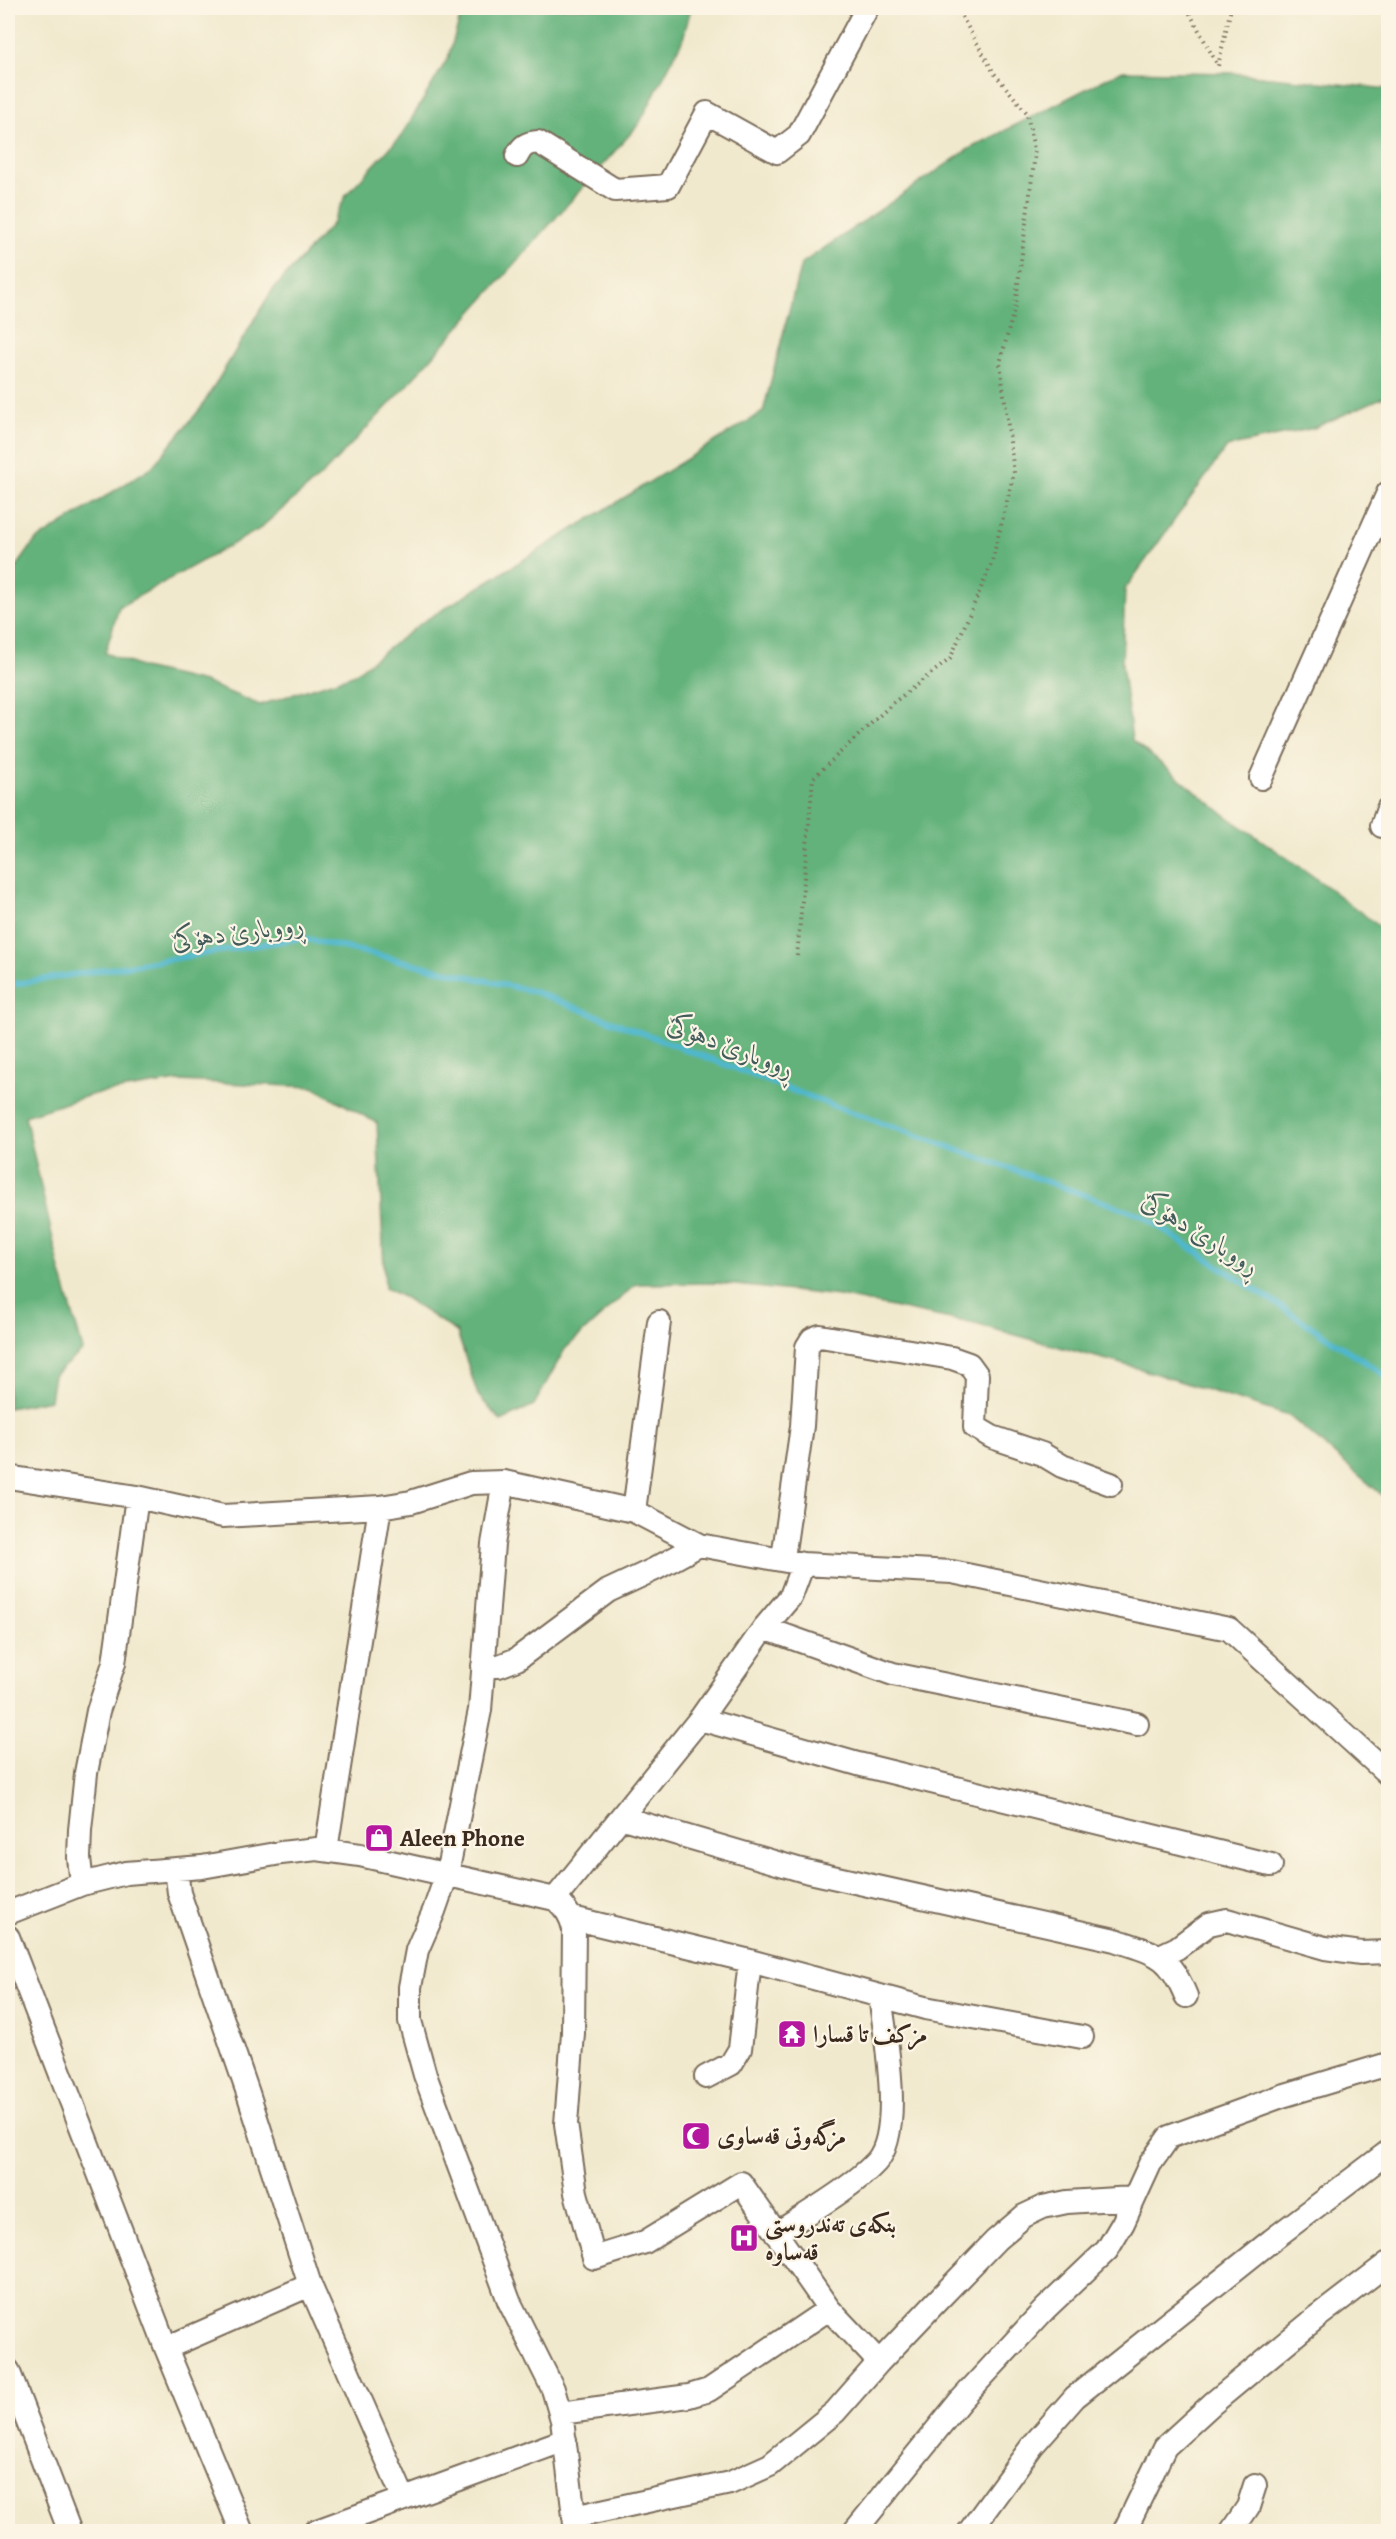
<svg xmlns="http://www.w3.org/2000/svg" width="1396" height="2539" viewBox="0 0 1396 2539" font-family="Alegreya,Amiri,serif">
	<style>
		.forest { fill: #64b27c; stroke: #506e4d; stroke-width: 1.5 }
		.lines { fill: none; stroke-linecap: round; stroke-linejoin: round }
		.stream { stroke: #4fb7cd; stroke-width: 6 }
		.minor-casing { stroke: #7b6d5b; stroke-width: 26 }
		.path { stroke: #7b6d5b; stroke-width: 4; stroke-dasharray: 1.5 4.5; stroke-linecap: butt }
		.minor { stroke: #fff; stroke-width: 22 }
		.labels { text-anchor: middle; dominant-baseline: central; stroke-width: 4.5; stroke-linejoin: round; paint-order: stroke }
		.poi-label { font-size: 24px; font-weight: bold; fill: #3b2a1e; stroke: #fcf5e5; text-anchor: start }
		.water-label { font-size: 26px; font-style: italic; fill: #425b5b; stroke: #fcf5e5 }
	</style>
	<rect width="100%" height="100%" fill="#fcf5e5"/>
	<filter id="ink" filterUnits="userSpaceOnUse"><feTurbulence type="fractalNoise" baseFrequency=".0167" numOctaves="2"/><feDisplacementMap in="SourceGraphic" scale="12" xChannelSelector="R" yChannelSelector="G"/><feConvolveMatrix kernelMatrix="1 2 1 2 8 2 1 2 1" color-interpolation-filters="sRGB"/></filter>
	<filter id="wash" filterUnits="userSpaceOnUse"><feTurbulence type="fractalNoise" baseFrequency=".008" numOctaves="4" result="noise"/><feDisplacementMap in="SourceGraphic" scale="24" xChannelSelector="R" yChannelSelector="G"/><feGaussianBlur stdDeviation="1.35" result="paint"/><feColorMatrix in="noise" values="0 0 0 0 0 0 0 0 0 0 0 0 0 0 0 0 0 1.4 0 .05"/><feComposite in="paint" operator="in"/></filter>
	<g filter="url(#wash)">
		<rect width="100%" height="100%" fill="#f1e9cd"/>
		<path class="forest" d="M463 8H691L683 39 639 124 402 391 322 475 258 530 119 607 105 653 143 668 204 682 260 705 353 675 424 621 763 412 801 264 969 149 1121 71 1231 73 1388 89V395L1314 428 1227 447 1125 589 1122 664 1132 740 1225 815 1310 874 1388 933V1500L1289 1416 1144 1370 975 1324 839 1296 717 1283 636 1284 565 1349 534 1405 501 1421 478 1395 457 1332 405 1298 385 1288 377 1123 313 1087 178 1081 94 1094 25 1116 59 1266 83 1350 54 1375 50 1400 8 1408V579L35 541 152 467 201 408 271 292 332 224 346 195 402 135 448 58Z"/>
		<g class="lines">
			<path class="stream" d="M8 985 303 938 535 992 831 1105 1141 1215 1388 1377"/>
		</g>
	</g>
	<g filter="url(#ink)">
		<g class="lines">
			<g class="minor-casing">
				<path id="minor" d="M517 156C522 146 526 143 538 142L615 190 668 186 707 113 777 152 799 135 867 8
					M1261 778 1388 493
					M1382 826 1388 809
					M8 1477 137 1497 223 1516 380 1507 411 1502 471 1483 504 1482 634 1511 699 1545 803 1564 952 1572 1229 1629 1388 1774
					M504 1482 493 1544 480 1710 447 1874 434 1911 417 1950 410 1987V2021L425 2075 509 2301 553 2389 562 2420 576 2532
					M634 1511 659 1322
					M783 1558 802 1426 807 1347 812 1339 820 1336 952 1358 969 1364 977 1375 975 1427 992 1437 1042 1454 1062 1466 1111 1484
					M764 1628 893 1674 1137 1724
					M483 1666H499L517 1659 608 1591 655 1569 699 1545
					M700 1719 858 1764 1271 1865
					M623 1818 801 1870 1115 1940C1156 1954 1168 1953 1186 1996
					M326 1850 380 1507
					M176 1869 179 1893 248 2093 310 2285 404 2499
					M82 1884 79 1858 80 1830 86 1773 98 1711 114 1663 137 1497
					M555 1899 700 1719 764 1628 791 1596 803 1564
					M8 1913 82 1884 126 1873 202 1867 281 1853 317 1849 360 1855 555 1899C566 1908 571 1916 574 1929L573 2033 566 2124 576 2193 594 2258 645 2242 741 2183 829 2309 879 2362
					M572 1918 750 1961 925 2008 1082 2037
					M8 1937 166 2348 242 2532
					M1160 1956 1177 1948 1209 1924 1227 1920 1325 1948 1361 1953 1388 1952
					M706 2077 731 2064 740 2049 750 1961
					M776 2234C807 2213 852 2188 876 2162 904 2132 885 2035 880 1996
					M166 2348 310 2285
					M8 2370 70 2532
					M560 2413 689 2396 709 2390 829 2309
					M574 2517 730 2483 770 2465 835 2412 879 2362 936 2302 996 2240 1024 2216 1043 2207 1067 2202 1133 2198
					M314 2532 565 2440
					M854 2532 960 2401 1045 2309 1107 2250 1123 2223 1150 2164 1169 2137 1282 2096 1388 2064
					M969 2532 1032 2446 1075 2397 1272 2240 1388 2152
					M1124 2532 1165 2447 1212 2404 1316 2318 1388 2263
					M1231 2532 1248 2507 1255 2485"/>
			</g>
			<path class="path" d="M1187 8 1218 66 1231 8
				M797 956 813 778 893 703 950 659 991 565 1014 473 1000 363 1015 306 1035 155 1027 113 994 73 957 8"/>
			<use href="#minor" class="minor"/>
		</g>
	</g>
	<defs>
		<g id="shop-square" transform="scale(1.5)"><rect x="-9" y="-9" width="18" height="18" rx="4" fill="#b5179e" stroke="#fcf5e5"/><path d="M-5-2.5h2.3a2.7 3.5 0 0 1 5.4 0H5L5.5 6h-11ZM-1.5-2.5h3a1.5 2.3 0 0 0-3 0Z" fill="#fff"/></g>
		<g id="temple-square" transform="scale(1.5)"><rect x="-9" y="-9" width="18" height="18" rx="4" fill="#b5179e" stroke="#fcf5e5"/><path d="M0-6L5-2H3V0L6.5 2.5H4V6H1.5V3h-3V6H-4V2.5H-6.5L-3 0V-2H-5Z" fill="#fff"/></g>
		<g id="mosque-square" transform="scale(1.5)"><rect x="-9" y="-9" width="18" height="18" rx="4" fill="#b5179e" stroke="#fcf5e5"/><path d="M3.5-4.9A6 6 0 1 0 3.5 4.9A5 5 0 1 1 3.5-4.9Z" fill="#fff"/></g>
		<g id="hospital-square" transform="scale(1.5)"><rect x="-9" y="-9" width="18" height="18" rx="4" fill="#b5179e" stroke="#fcf5e5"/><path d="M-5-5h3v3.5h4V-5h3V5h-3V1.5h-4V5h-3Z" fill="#fff"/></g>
	</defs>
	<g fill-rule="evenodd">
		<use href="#shop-square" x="379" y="1838"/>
		<use href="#temple-square" x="792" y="2034"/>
		<use href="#mosque-square" x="696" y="2136"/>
		<use href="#hospital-square" x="744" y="2238"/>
	</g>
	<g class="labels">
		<g class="poi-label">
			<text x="400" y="1838">Aleen Phone</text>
			<text x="813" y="2034">مزكف تا قسارا</text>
			<text x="717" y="2136">مزگەوتی قەساوی</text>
			<text x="765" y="2224">بنکەی تەندروستی<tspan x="765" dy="28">قەساوە</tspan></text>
		</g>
		<g class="water-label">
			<text transform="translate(238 932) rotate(-7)">ڕووبارێ دهۆكێ</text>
			<text transform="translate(731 1046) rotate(21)">ڕووبارێ دهۆكێ</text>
			<text transform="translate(1201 1233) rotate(32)">ڕووبارێ دهۆكێ</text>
		</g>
	</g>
	<rect width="1396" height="2539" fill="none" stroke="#fcf5e5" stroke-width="30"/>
</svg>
